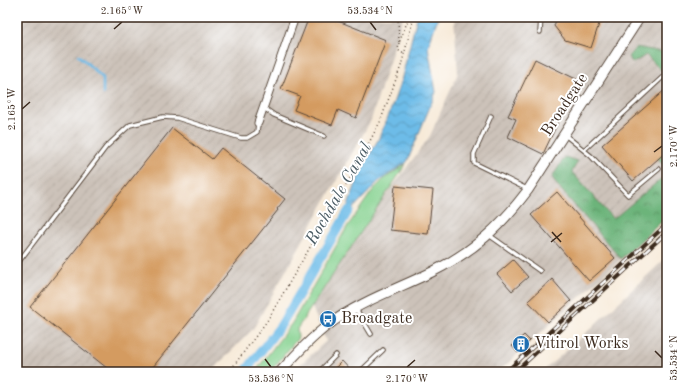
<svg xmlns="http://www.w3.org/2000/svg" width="684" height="389" viewBox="0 0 684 389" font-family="'Old Standard TT',serif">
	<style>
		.industrial { fill: url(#industrial-furrows) }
		.grass { fill: #86d290; stroke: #607e57 }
		.forest { fill: url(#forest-crowns); stroke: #546f4c }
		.water { fill: url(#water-waves); stroke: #547383 }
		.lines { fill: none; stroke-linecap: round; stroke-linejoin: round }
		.stream { stroke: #6dbce8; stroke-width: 2.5 }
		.canal { stroke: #6dbce8; stroke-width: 9 }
		.building { fill: #d49b61 }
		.service-casing { stroke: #57473a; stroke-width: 5.5 }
		.minor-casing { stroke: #57473a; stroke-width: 9 }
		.tertiary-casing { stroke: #57473a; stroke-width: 11 }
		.path { stroke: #57473a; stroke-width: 1.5; stroke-dasharray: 1 3; stroke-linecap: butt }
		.service { stroke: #fff; stroke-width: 3.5 }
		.minor { stroke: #fff; stroke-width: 7 }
		.tertiary { stroke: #fff; stroke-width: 9 }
		.rail-casing { stroke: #3b2a1e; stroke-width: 4 }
		.rail { stroke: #fff; stroke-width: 2.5; stroke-dasharray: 8; stroke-linecap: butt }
		.ticks { fill: none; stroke: #3b2a1e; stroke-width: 1.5 }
		.labels { text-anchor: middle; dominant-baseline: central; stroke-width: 4; stroke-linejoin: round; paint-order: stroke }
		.street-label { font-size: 16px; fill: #3b2a1e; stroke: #fff }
		.poi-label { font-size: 16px; fill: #3b2a1e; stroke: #fff; text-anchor: start }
		.water-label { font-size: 17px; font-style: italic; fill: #4c5d65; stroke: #fff }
		.neatline { fill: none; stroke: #3b2a1e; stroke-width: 1.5 }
		.ticks-label { font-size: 10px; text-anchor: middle; fill: #3b2a1e }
	</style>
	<defs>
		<pattern id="industrial-furrows" width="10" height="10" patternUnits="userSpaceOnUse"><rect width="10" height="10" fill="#ccc2b9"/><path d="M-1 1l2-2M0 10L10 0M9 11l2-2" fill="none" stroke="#b0a79f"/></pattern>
		<pattern id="forest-crowns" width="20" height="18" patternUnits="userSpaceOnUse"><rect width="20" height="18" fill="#6cb47a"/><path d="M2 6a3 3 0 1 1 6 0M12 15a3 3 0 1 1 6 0" fill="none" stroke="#5a9363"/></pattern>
		<pattern id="water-waves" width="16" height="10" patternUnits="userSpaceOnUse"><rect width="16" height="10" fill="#6dbce8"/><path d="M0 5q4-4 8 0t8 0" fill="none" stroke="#5b99bb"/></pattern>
	</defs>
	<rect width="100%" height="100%" fill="#fff"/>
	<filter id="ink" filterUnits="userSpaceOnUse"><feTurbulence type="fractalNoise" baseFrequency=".025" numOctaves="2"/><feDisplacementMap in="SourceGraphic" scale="8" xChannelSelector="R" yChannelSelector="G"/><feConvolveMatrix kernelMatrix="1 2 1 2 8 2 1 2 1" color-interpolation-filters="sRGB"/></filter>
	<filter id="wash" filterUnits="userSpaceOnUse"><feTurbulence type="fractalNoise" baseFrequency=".012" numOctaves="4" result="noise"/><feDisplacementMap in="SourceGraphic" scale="16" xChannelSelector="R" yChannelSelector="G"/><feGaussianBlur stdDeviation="0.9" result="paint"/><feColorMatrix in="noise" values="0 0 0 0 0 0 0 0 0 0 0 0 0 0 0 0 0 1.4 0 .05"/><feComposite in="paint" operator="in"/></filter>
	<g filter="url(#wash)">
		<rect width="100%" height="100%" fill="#f7ead8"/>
		<path class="industrial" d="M17 17H403L371 120 253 329 211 372H17Z
			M454 17H667V217L498 372H292L326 341 311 305 358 233 430 136 458 73Z
			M667 257V372H542L586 333Z"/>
		<path class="grass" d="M406 164 297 329 298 338 270 372H255L292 323 347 227 373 190 384 179Z"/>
		<path class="forest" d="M636 47 667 53V67L661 70 646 55 633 63 628 57Z
			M667 151V169L658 159Z
			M565 157 578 161 572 172 613 219 667 174V217L621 259 557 185 552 177Z"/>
		<path class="water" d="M417 17H438L428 47 436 92 407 162 379 181 343 219 362 168 378 140 390 112 401 81Z"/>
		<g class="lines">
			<path class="stream" d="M78 55 103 78V94"/>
			<path class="canal" d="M245 372 281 325 349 210"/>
		</g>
		<g id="blocks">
			<path class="building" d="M309 17H328L386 40 356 118 338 110 332 125 294 110 300 96 281 89Z
				M557 17H585L600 21 591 48 565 40 554 26Z
				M535 59 578 80 543 154 508 137 516 119 508 116Z
				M667 88V151L633 181 602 145Z
				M172 128 212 159 221 148 285 199 277 209 278 210 149 372H112L30 307Z
				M395 186 433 190 428 234 390 230Z
				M557 192 615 258 589 281 531 215Z
				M513 260 528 277 512 291 497 274Z
				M552 279 571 301 548 322 528 301Z
				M524 335 530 341 518 353 512 346Z
				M342 361 352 372H331Z"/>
		</g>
	</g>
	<g filter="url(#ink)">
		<use href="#blocks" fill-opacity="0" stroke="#57473a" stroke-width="1"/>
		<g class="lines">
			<g class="service-casing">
				<path id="service" d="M540 32 541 17
					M264 108 274 115 324 136
					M491 116 474 154V163L527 189
					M565 135 591 156 628 195 659 169
					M584 150 666 74
					M489 235 540 271
					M17 264 106 147 130 125 163 117 177 118 241 138H247L257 132 258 123
					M667 293 663 297 667 301
					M356 309 371 334
					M319 372 336 355
					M360 372 383 350"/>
			</g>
			<g class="minor-casing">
				<path id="minor" d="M258 123 295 17"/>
			</g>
			<g class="tertiary-casing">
				<path id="tertiary" d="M280 372C295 355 310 339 328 325 359 302 397 289 432 272 474 251 500 227 528 190L640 17"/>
			</g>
			<path class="path" d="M398 17 399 43 409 17
				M399 43 398 50 404 54
				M229 372 267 321 347 184 380 122 401 66 414 17"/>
			<use href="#service" class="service"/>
			<use href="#minor" class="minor"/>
			<use href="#tertiary" class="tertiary"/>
			<g class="rail-casing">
				<path id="rail" d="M506 372 667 224
					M515 372 667 232"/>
			</g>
			<use href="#rail" class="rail"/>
		</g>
	</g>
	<path class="ticks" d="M370 22 376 30M114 29 122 22M22 109 30 102M654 152 662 146M552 232 561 242M551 242 562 233M655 351 662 358M265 359 271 367M407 367 415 360"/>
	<defs>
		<g id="bus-disc" transform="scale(0.9)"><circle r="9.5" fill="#1f6fb2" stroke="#fff"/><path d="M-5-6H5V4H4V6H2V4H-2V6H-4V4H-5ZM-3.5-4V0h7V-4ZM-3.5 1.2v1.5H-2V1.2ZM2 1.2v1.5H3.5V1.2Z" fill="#fff"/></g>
		<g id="building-disc" transform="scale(0.9)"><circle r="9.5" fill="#1f6fb2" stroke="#fff"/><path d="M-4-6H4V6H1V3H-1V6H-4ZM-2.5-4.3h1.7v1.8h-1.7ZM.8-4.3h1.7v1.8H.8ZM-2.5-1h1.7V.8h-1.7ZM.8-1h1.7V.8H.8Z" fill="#fff"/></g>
	</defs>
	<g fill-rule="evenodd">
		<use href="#bus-disc" x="328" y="319"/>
		<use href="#building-disc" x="521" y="344"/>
	</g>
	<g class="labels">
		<g class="street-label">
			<text transform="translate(565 105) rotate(-57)">Broadgate</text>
		</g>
		<g class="poi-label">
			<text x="341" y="319">Broadgate</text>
			<text x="534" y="344">Vitirol Works</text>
		</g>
		<g class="water-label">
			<text transform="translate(339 194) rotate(-60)">Rochdale Canal</text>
		</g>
	</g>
	<rect width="684" height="389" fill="none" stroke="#fff" stroke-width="44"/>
	<rect x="22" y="22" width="640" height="345" class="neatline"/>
	<g class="ticks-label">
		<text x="122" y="14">2.165°W</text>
		<text x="370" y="14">53.534°N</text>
		<text transform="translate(11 109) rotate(-90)" y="4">2.165°W</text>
		<text transform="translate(673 146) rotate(-90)" y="4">2.170°W</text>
		<text transform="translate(673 358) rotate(-90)" y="4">53.534°N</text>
		<text x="271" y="382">53.536°N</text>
		<text x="407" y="382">2.170°W</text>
	</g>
</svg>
